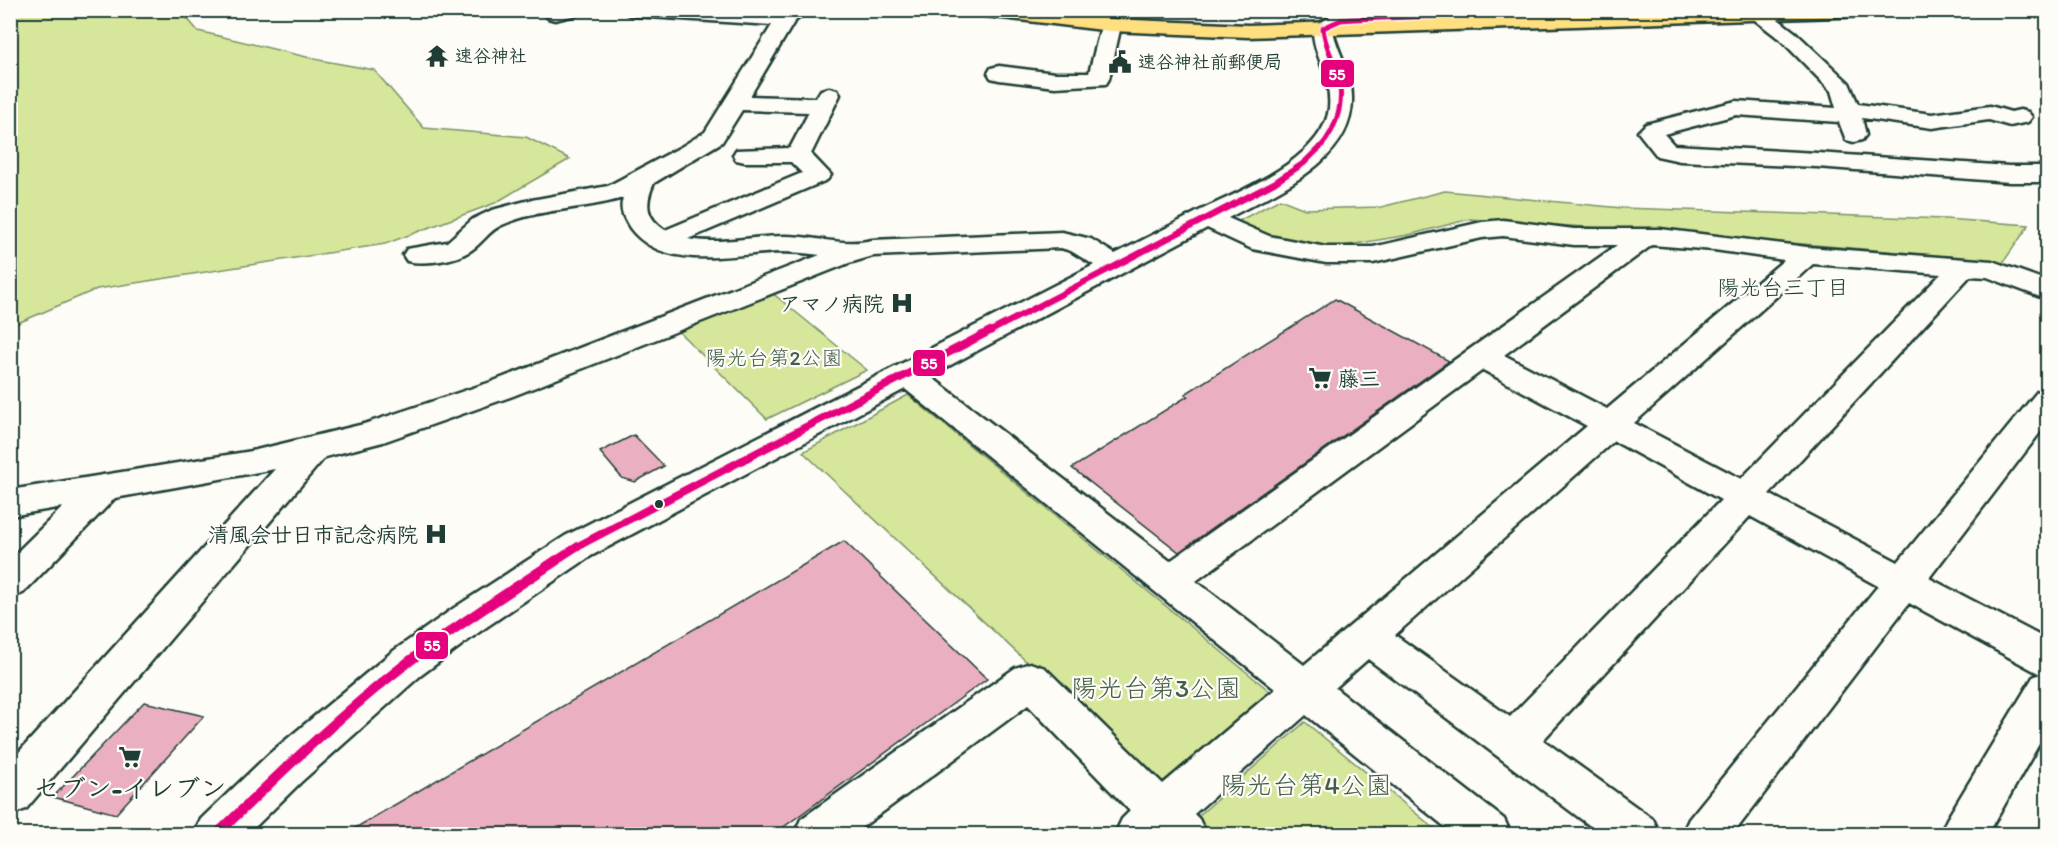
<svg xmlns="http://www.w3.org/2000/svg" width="2058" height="845" viewBox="0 0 2058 845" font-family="Itim,'Klee One',sans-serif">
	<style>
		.green { fill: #d6e79b; stroke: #7a9268; stroke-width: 1.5 }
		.building { fill: #eab0c1; stroke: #1f3d34; stroke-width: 1.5 }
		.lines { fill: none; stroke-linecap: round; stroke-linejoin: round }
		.minor-casing { stroke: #1f3d34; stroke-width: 5 }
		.highway-casing { stroke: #1f3d34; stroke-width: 5 }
		.minor { fill: #fdfcf7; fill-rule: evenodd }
		.highway { fill: #ffdf80; fill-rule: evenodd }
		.bus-1-far3-casing { stroke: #fdfcf7; stroke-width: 8 }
		.bus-1-far2-casing { stroke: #fdfcf7; stroke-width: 10 }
		.bus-1-far1-casing { stroke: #fdfcf7; stroke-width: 12 }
		.bus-1-casing { stroke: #fdfcf7; stroke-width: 14 }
		.bus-1-far3 { stroke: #e5007d; stroke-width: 5 }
		.bus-1-far2 { stroke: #e5007d; stroke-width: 6 }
		.bus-1-far1 { stroke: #e5007d; stroke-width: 8 }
		.bus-1 { stroke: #e5007d; stroke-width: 10 }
		.bus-dot { fill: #1f3d34; stroke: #fdfcf7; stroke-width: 2 }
		.labels { text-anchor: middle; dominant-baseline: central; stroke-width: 4.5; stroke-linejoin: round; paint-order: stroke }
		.far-poi-label { font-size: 18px; font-weight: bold; fill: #1f3d34; stroke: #fdfcf7; text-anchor: start }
		.poi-label { font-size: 21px; font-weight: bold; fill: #1f3d34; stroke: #fdfcf7; text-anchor: end }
		.park-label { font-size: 21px; fill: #445f49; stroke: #fdfcf7 }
		.neighbourhood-label { font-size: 22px; fill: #1f3d34; stroke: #fdfcf7 }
		.near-park-label { font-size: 26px; fill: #445f49; stroke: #fdfcf7 }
		.near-poi-label { font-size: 26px; font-weight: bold; fill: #1f3d34; stroke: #fdfcf7 }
		.line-badge { stroke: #fdfcf7; stroke-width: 2 }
		.badge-label { font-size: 16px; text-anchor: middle; font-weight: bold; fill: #fff }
	</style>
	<rect width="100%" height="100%" fill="#fdfcf7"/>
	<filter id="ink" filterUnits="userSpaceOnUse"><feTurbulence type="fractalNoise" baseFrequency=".0167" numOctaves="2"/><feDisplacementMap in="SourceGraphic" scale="12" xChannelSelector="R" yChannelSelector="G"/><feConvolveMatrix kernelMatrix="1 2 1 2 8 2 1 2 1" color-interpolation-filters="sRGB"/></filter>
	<g filter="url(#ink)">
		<path class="green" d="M11 10 181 11 198 31 319 60 374 70 424 128 526 137 570 159 495 203 385 244 97 289 11 326Z
			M1445 191 1622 208 1945 219 2029 225 2000 267 1968 258 1673 233 1470 219 1408 235 1337 247 1275 238 1237 222 1280 199 1305 209 1381 207Z
			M771 292 867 370 767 419 677 330Z
			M908 395 1272 693 1161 788 803 452Z
			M1305 722 1441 834H1212L1196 818Z"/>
		<path class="building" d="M1335 299 1449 361 1179 552 1072 468 1188 396 1185 394Z
			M634 435 664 466 635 482 622 478 600 452Z
			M844 541 987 679 774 834H345Z
			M144 702 204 716 116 814 53 797Z"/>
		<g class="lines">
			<g class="minor-casing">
				<path id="minor" d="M547 10H583L580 14 555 20 548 18 545 14Z
					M624 10H729L766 13 809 10 794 22 750 96 816 98 821 90 829 88 837 90 840 95 811 154 831 175 827 180 688 239C720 245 753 236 785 236 814 236 844 247 872 240L1062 232 1091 239 1115 254C1143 240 1170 226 1197 212 1237 192 1323 160 1329 108 1332 76 1312 54 1313 28L1316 24 1330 18 1325 10H1345L1351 20 1348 24 1333 31C1338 53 1352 73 1352 97 1354 162 1275 192 1228 218L1269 236 1326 247H1373L1482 222 1503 220 1574 229H1660L1807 247 1992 261 2048 281V300L1987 277 1970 276 1769 494 1898 562 2037 392 2048 389V422L1929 578 2048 640V728L1988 834H1940L1947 819 2033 677 2040 674 1909 603 1733 834H1682L1689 819 1878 586 1750 516 1543 740 1653 819 1660 834H1601L1368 659 1335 688 1504 819 1511 834H1454L1306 715 1194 814 1199 819 1206 834H1115L1122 819 1130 811 1028 705 853 834H794L801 819 1015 668 1030 663 1045 668 1163 784 1275 689 905 389 591 556 482 630 420 676 301 782 248 834H194L201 819 269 754 392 652 454 608 565 536 1094 265 1071 251 1061 248 873 256 849 263 513 396 383 442 325 457 26 809 10 815V762L275 469 115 498 23 593 10 598V559L63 507 10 516V490L252 451 364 424 491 382 820 255C806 253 793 252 779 252 732 254 663 272 630 228 624 218 619 210 623 198 583 210 539 208 502 225 488 231 482 244 470 251 455 261 424 265 407 261L403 255 407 249 447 242 473 219 492 210 526 201 608 186 681 147 705 132 772 25 634 16 627 14ZM742 110 809 112 790 148 736 150 733 155 736 160 745 162H791L802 173 665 230C645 217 645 203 654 183L722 142ZM1207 228 1252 249 1326 263H1373L1482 238 1503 236 1574 245H1617L1170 561 930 376ZM1652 245 1714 250 1784 260 1607 409 1504 355ZM1813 264 1941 274 1741 479 1634 423ZM1483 370 1587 426 1304 665 1196 581ZM1614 441 1721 500 1510 717 1395 635Z
					M1742 10H1766L1796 33 1849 83 1858 104 1932 114 1990 106 2011 112 2020 110 2028 112 2032 117 2028 122 2010 126 1989 120 1932 128 1862 118 1866 135 1862 140 1854 142 1846 140 1839 122 1736 115 1664 134 1674 145 1817 153 2009 166H2048V182H2009L1817 167 1680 161 1657 156 1638 132 1646 124 1736 101 1836 108 1831 91 1782 41Z
					M1110 24 1117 26 1120 30 1109 79 1106 84 1055 87 999 80 991 78 988 73 991 68 999 66 1055 73H1089L1100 30 1103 26Z"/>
			</g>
			<g class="highway-casing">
				<path id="highway" d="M975 10H1040L1111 19 1248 25 1677 10H1879L1876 14 1869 16 1248 37 1111 31 985 16 978 14Z"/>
			</g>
			<use href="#minor" class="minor"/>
			<use href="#highway" class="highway"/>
			<g class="bus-1-far3-casing">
				<path id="bus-1-far3" d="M1319 149C1339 126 1346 98 1336 69 1331 55 1324 43 1323 28L1341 20 1355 19 1604 10"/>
			</g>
			<g class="bus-1-far2-casing">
				<path id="bus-1-far2" d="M987 333 1274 183 1304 163 1320 147"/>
			</g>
			<g class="bus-1-far1-casing">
				<path id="bus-1-far1" d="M555 561 578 546 990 331"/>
			</g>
			<g class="bus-1-casing">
				<path id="bus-1" d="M217 834C278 775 340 715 407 663 455 626 506 594 557 560"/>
			</g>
			<use href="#bus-1-far3" class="bus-1-far3"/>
			<use href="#bus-1-far2" class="bus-1-far2"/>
			<use href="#bus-1-far1" class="bus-1-far1"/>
			<use href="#bus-1" class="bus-1"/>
		</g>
	</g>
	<defs>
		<g id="temple-bare" transform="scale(1.8)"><path d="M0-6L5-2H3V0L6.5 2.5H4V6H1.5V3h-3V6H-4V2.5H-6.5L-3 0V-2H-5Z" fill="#1f3d34" stroke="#fdfcf7" stroke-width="2.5" paint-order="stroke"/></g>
		<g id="civic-bare" transform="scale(1.8)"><path d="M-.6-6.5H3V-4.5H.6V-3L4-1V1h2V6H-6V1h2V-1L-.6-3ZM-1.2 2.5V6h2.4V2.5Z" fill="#1f3d34" stroke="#fdfcf7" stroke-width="2.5" paint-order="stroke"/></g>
		<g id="hospital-bare" transform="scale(1.8)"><path d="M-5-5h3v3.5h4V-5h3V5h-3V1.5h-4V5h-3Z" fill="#1f3d34" stroke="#fdfcf7" stroke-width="2.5" paint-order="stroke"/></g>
		<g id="supermarket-bare" transform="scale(1.8)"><path d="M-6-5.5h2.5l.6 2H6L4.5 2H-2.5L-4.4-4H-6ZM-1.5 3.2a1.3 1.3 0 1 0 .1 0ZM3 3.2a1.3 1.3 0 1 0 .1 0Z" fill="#1f3d34" stroke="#fdfcf7" stroke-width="2.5" paint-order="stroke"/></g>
	</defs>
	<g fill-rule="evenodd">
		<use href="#temple-bare" x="437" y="56"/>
		<use href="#civic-bare" x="1120" y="62"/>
		<use href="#hospital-bare" x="902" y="303"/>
		<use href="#supermarket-bare" x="1320" y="378"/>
		<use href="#hospital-bare" x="436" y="534"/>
		<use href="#supermarket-bare" x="130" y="757"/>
	</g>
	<circle class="bus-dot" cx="659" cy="504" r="5"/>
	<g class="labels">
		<g class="far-poi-label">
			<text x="455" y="56">速谷神社</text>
			<text x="1138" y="62">速谷神社前郵便局</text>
		</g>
		<g class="poi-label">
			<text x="884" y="303">アマノ病院</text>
			<text x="1338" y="378" text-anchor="start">藤三</text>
			<text x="418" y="534">清風会廿日市記念病院</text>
		</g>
		<g class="park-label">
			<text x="774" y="357">陽光台第2公園</text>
		</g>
		<g class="neighbourhood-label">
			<text x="1783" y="287">陽光台三丁目</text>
		</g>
		<g class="near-park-label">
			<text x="1156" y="688">陽光台第3公園</text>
			<text x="1306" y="785">陽光台第4公園</text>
		</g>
		<g class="near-poi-label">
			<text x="130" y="788">セブン-イレブン</text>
		</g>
	</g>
	<g class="line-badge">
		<rect x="1320" y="59" width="35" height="29" rx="6" fill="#e5007d"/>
		<rect x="912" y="349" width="34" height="28" rx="6" fill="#e5007d"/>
		<rect x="415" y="631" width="34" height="29" rx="6" fill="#e5007d"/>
	</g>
	<g class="badge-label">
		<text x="1337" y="80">55</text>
		<text x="929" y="369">55</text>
		<text x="432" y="651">55</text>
	</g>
	<rect width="2058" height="845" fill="none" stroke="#fdfcf7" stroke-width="36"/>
	<rect x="18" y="18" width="2022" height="809" fill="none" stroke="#1f3d34" stroke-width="2" filter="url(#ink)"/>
</svg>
